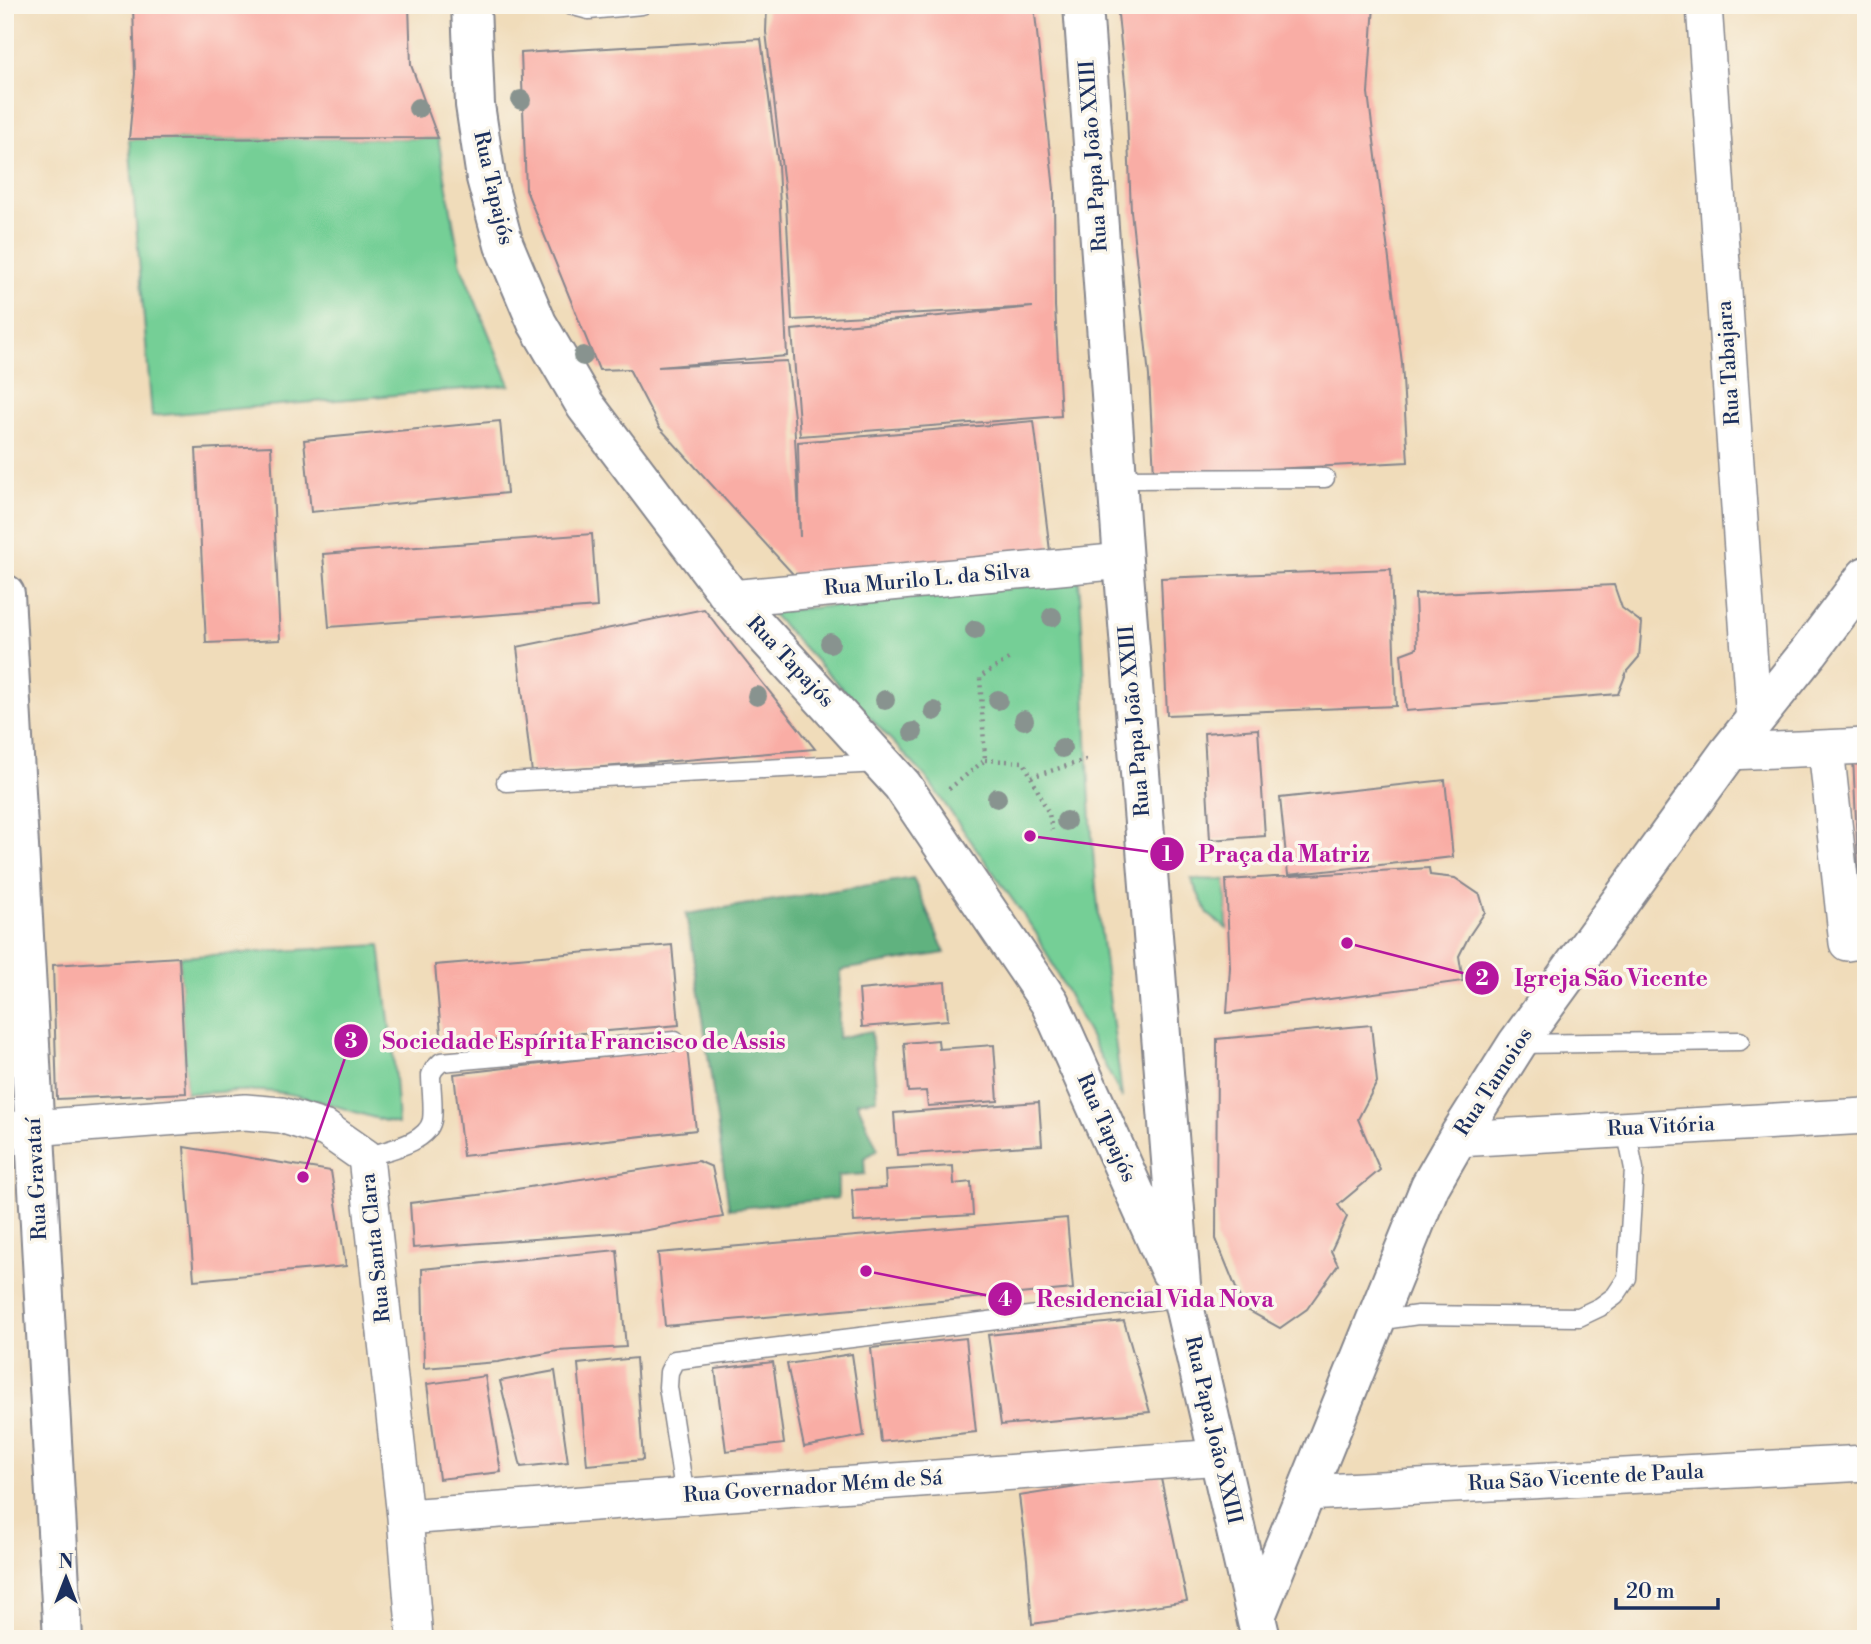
<svg xmlns="http://www.w3.org/2000/svg" width="1871" height="1644" viewBox="0 0 1871 1644" font-family="'Libre Bodoni',serif">
	<style>
		.green { fill: #75cf96; stroke: #487f7a; stroke-width: 2 }
		.forest { fill: #60b27f; stroke: #3e706e; stroke-width: 2 }
		.building { fill: #f9ada5 }
		.lines { fill: none; stroke-linecap: round; stroke-linejoin: round }
		.lane-casing { stroke: #86868c; stroke-width: 21 }
		.street-casing { stroke: #86868c; stroke-width: 38 }
		.secondary-casing { stroke: #86868c; stroke-width: 42 }
		.path { stroke: #86868c; stroke-width: 4.5; stroke-dasharray: 2 5; stroke-linecap: butt }
		.lane { stroke: #fff; stroke-width: 18 }
		.street { stroke: #fff; stroke-width: 35 }
		.secondary { stroke: #fff; stroke-width: 38 }
		.tree { fill: #88938f }
		.labels { text-anchor: middle; dominant-baseline: central; stroke-width: 7; stroke-linejoin: round; paint-order: stroke }
		.street-label { font-size: 21px; fill: #1b2f5e; stroke: #fbf7ec }
		.leader { fill: none; stroke: #b5179e; stroke-width: 2.5 }
		.callout-dot { fill: #b5179e; stroke: #fbf7ec; stroke-width: 2.5 }
		.mark-label { font-size: 21px; text-anchor: middle; font-weight: bold; fill: #fff }
		.callout-label { font-size: 23px; text-anchor: middle; font-weight: bold; fill: #b5179e; stroke: #fbf7ec; stroke-width: 7; stroke-linejoin: round; paint-order: stroke }
	</style>
	<rect width="100%" height="100%" fill="#fbf7ec"/>
	<filter id="ink" filterUnits="userSpaceOnUse"><feTurbulence type="fractalNoise" baseFrequency=".0143" numOctaves="2"/><feDisplacementMap in="SourceGraphic" scale="14" xChannelSelector="R" yChannelSelector="G"/><feConvolveMatrix kernelMatrix="1 2 1 2 8 2 1 2 1" color-interpolation-filters="sRGB"/></filter>
	<filter id="wash" filterUnits="userSpaceOnUse"><feTurbulence type="fractalNoise" baseFrequency=".00686" numOctaves="4" result="noise"/><feDisplacementMap in="SourceGraphic" scale="28" xChannelSelector="R" yChannelSelector="G"/><feGaussianBlur stdDeviation="1.57" result="paint"/><feColorMatrix in="noise" values="0 0 0 0 0 0 0 0 0 0 0 0 0 0 0 0 0 1.4 0 .05"/><feComposite in="paint" operator="in"/></filter>
	<g filter="url(#wash)">
		<rect width="100%" height="100%" fill="#f0dcba"/>
		<path class="green" d="M438 138 461 266 510 385 152 416 129 139Z
			M1079 581C1087 679 1086 777 1095 875 1101 949 1114 1023 1122 1098L1036 933 925 776 770 612Z
			M1191 879 1226 880 1227 929 1208 914Z
			M380 945 394 1062 398 1124C353 1114 309 1093 262 1091 237 1090 211 1093 186 1093L179 957Z"/>
		<path class="forest" d="M913 878 945 953 841 970 838 1038 871 1031 877 1099 857 1102 878 1150 864 1158 865 1174 838 1176V1198L729 1209 702 1011 686 914Z"/>
		<g id="blocks">
			<path class="building" d="M133 5H409L411 65 438 138 129 139 135 74Z
				M767 5H1034L1054 190 1055 306 1061 416 800 436 792 330 1033 307 792 320 786 203 766 32Z
				M1117 5H1374L1368 93 1402 363 1408 462 1154 475 1149 376 1131 211 1126 92Z
				M761 39 778 165 787 356 658 367 787 361 794 417 800 537 798 442 1034 421 1051 559 802 584 659 427 629 369 599 370 526 190 521 53Z
				M500 421 507 493 311 512 304 440Z
				M271 446 280 640 206 643 196 449Z
				M592 534 597 607 329 627 323 554Z
				M1391 569 1396 706 1167 715 1161 578Z
				M1614 585 1622 608 1642 623 1639 657 1627 671 1618 694 1406 711 1401 654 1417 648 1415 594Z
				M704 609 815 749 532 773 517 647Z
				M1258 729 1265 836 1210 840 1204 733Z
				M1866 756V906H1860L1853 757Z
				M1445 780 1453 857 1288 875 1280 798Z
				M1429 868 1430 875 1455 878 1480 895 1485 912 1469 936 1459 956 1463 981 1227 1013 1230 967 1226 880Z
				M672 945 679 1025 442 1045 435 965Z
				M179 957 186 1093 57 1099 53 965Z
				M945 982 948 1020 862 1027 859 990Z
				M1371 1025 1377 1082 1358 1119 1380 1170 1338 1205 1347 1217 1331 1251 1338 1265 1307 1309 1280 1328 1244 1308 1216 1239 1217 1039Z
				M938 1040 939 1049 994 1045 998 1101 928 1106 926 1091 908 1092 904 1043Z
				M687 1047 696 1130 463 1156 454 1074Z
				M1039 1102 1042 1145 897 1155 894 1113Z
				M184 1147 331 1171 346 1266 194 1280Z
				M698 1161 712 1167 723 1217 642 1231 413 1248 410 1203 478 1195Z
				M953 1166 954 1184 971 1182 973 1215 854 1222 852 1190 886 1188 885 1170Z
				M1067 1218 1073 1289 665 1326 658 1253Z
				M617 1250 626 1347 558 1351 498 1362 424 1368 422 1269Z
				M1124 1321 1150 1412 1001 1425 988 1335Z
				M966 1338 976 1432 881 1442 871 1348Z
				M852 1354 864 1436 804 1447 787 1364Z
				M636 1358 643 1460 587 1465 578 1364Z
				M773 1362 784 1444 726 1451 715 1369Z
				M555 1371 568 1462 521 1467 500 1381Z
				M485 1376 501 1472 439 1479 427 1384Z
				M1160 1474 1187 1601 1032 1624 1027 1559 1019 1496Z"/>
		</g>
	</g>
	<g filter="url(#ink)">
		<use href="#blocks" fill-opacity="0" stroke="#86868c" stroke-width="2"/>
		<g class="lines">
			<g class="lane-casing">
				<path id="lane" d="M570 5 589 10 642 5
					M1117 479 1325 478
					M506 782 880 763
					M1517 1044 1740 1041
					M366 1157C386 1150 427 1144 432 1120 434 1106 431 1089 431 1075L434 1069 441 1062 675 1041
					M1376 1321 1418 1315 1579 1317 1600 1307 1615 1296 1627 1278 1634 1169 1626 1129
					M685 1497 668 1387 669 1372 675 1360 1182 1297"/>
			</g>
			<g class="street-casing">
				<path id="street" d="M1704 5 1754 722
					M731 598 1123 561
					M1826 748 1847 943 1866 940
					M1729 752 1866 746
					M5 1130 245 1112 281 1115 326 1129 366 1157 405 1517 415 1639
					M1457 1139 1866 1116
					M1306 1493 1866 1463
					M405 1517 1220 1457"/>
			</g>
			<g class="secondary-casing">
				<path id="secondary" d="M471 5 475 105 486 178 504 245 537 323 585 405 731 598 902 785 1050 1003 1170 1271
					M1083 5 1123 561 1182 1297 1261 1639
					M5 594 63 1639
					M1256 1616 1430 1186 1457 1139 1517 1044 1729 752 1809 652 1866 576"/>
			</g>
			<path class="path" d="M985 760 1024 762 1049 814 1052 830
				M1031 777 1089 759
				M949 789 985 760 980 677 1012 657"/>
			<use href="#lane" class="lane"/>
			<use href="#street" class="street"/>
			<use href="#secondary" class="secondary"/>
		</g>
		<g class="tree">
			<circle cx="521" cy="100" r="10"/>
			<circle cx="418" cy="108" r="10"/>
			<circle cx="583" cy="356" r="10"/>
			<circle cx="1052" cy="617" r="10"/>
			<circle cx="975" cy="630" r="10"/>
			<circle cx="830" cy="643" r="10"/>
			<circle cx="757" cy="696" r="10"/>
			<circle cx="885" cy="700" r="10"/>
			<circle cx="998" cy="700" r="10"/>
			<circle cx="934" cy="711" r="10"/>
			<circle cx="1024" cy="720" r="10"/>
			<circle cx="913" cy="732" r="10"/>
			<circle cx="1062" cy="748" r="10"/>
			<circle cx="997" cy="798" r="10"/>
			<circle cx="1066" cy="821" r="10"/>
		</g>
	</g>
	<g class="labels">
		<g class="street-label">
			<text transform="translate(1094 156) rotate(-94)">Rua Papa João XXIII</text>
			<text transform="translate(493 188) rotate(77)">Rua Tapajós</text>
			<text transform="translate(1729 363) rotate(-94)">Rua Tabajara</text>
			<text transform="translate(927 580) rotate(-5)">Rua Murilo L. da Silva</text>
			<text transform="translate(790 662) rotate(47)">Rua Tapajós</text>
			<text transform="translate(1135 721) rotate(-95)">Rua Papa João XXIII</text>
			<text transform="translate(1494 1082) rotate(-57)">Rua Tamoios</text>
			<text transform="translate(1661 1127) rotate(-3)">Rua Vitória</text>
			<text transform="translate(1106 1128) rotate(66)">Rua Tapajós</text>
			<text transform="translate(37 1179) rotate(-93)">Rua Gravataí</text>
			<text transform="translate(376 1248) rotate(-96)">Rua Santa Clara</text>
			<text transform="translate(1213 1430) rotate(77)">Rua Papa João XXIII</text>
			<text transform="translate(1586 1478) rotate(-3)">Rua São Vicente de Paula</text>
			<text transform="translate(813 1487) rotate(-4)">Rua Governador Mém de Sá</text>
		</g>
	</g>
	<path class="leader" d="M1030 836L1167 854M1347 943L1482 978M303 1177L351 1041M866 1271L1005 1299"/>
	<g class="callout-dot">
		<circle cx="1030" cy="836" r="7"/>
		<circle cx="1347" cy="943" r="7"/>
		<circle cx="303" cy="1177" r="7"/>
		<circle cx="866" cy="1271" r="7"/>
		<circle cx="1167" cy="854" r="18"/>
		<circle cx="1482" cy="978" r="18"/>
		<circle cx="351" cy="1041" r="18"/>
		<circle cx="1005" cy="1299" r="18"/>
	</g>
	<g class="mark-label">
		<text x="1167" y="861">1</text>
		<text x="1482" y="985">2</text>
		<text x="351" y="1048">3</text>
		<text x="1005" y="1306">4</text>
	</g>
	<g class="callout-label">
		<text x="1284" y="862">Praça da Matriz</text>
		<text x="1611" y="986">Igreja São Vicente</text>
		<text x="584" y="1049">Sociedade Espírita Francisco de Assis</text>
		<text x="1155" y="1307">Residencial Vida Nova</text>
	</g>
	<rect width="1871" height="1644" fill="none" stroke="#fbf7ec" stroke-width="28"/>
	<g transform="translate(66 1578)" stroke="#fbf7ec" stroke-width="5" paint-order="stroke">
	<path d="M0-5L12 26L0 18L-12 26Z" fill="#1b2f5e"/>
	<text y="-10" font-size="19" font-weight="bold" text-anchor="middle" fill="#1b2f5e">N</text>
	</g>
	<path d="M1616 1598v10h102v-10" fill="none" stroke="#1b2f5e" stroke-width="3.5"/>
	<text x="1626" y="1598" font-size="21" fill="#1b2f5e" stroke="#fbf7ec" stroke-width="5" paint-order="stroke">20 m</text>
</svg>
